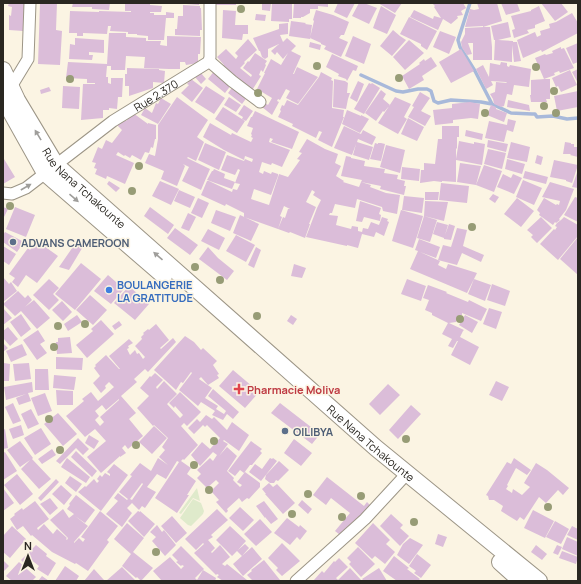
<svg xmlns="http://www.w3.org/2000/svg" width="581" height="584" viewBox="0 0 581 584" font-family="Manrope,sans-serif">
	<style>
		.green { fill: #dfeacb }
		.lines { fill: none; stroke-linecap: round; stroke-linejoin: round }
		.stream { stroke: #a8b9da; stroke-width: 3.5 }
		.building { fill: #dbbdd9; fill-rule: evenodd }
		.street-casing { stroke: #9c9586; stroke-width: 13 }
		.secondary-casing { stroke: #9c9586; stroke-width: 18 }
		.street { stroke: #fff; stroke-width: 11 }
		.secondary { stroke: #fff; stroke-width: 16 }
		.tree { fill: #979c76 }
		.oneway { fill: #9f9e9b }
		.service-dot { fill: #5c6f8a; stroke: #fbf4e3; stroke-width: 1.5 }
		.shop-dot { fill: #3f7fe0; stroke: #fbf4e3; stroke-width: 1.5 }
		.health-dot { fill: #e0444e; stroke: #fbf4e3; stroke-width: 1.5 }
		.labels { text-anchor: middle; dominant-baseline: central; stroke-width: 3; stroke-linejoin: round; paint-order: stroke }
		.street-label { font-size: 11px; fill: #2a2721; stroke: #fbf4e3 }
		.service-label { font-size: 11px; font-weight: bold; fill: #4e5e75; stroke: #fbf4e3; text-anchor: start }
		.shop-label { font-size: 11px; font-weight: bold; fill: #366cbe; stroke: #fbf4e3; text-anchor: start }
		.health-label { font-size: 11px; font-weight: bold; fill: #be3a42; stroke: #fbf4e3; text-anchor: start }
	</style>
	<rect width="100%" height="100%" fill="#fbf4e3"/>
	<path class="green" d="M197 488 200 501 193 498 181 514 179 513Z
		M193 499 201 503 204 511 203 514 191 526 188 525 180 518Z"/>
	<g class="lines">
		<path class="stream" d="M470 3 458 40 460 47 475 71 492 104
			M361 75 396 91 403 92 418 89H427L431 91 434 101 438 103 451 100 481 102 492 104 511 113 532 114H535L537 117 553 116 567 119 578 118"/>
	</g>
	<path class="building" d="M9 3H25L23 31 9 30V15L11 16 12 7 8 6Z
		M40 3H57L56 30 62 31 60 65 38 64Z
		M73 3H110L109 10 92 9V7H72Z
		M125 3H150V5L162 6 161 12H150V13H154V15H166V12L174 13V18H166L164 40H148V36L137 35V34H128V32L110 31 111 26H108L107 34 83 33V36H77V33H69L70 11 99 12V11L131 12V11H125Z
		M186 3H199V5L186 4Z
		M216 3H236V5H216Z
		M262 3H271L270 11 262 10Z
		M272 3 292 4V19H289V22L271 21Z
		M294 3H328V7L318 6V9H310V13L303 17H301V18H293Z
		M338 3H355L347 18 334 12Z
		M359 3H364L377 8 369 24 352 16Z
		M378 3H402L395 13Z
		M432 3H463L466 8 461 11 463 15 457 16 458 18 451 24 443 19 438 30 410 17 414 10 433 19 434 16 441 18 434 7 435 6Z
		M477 3H497L502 21 483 27V26L465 27 470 9 474 10 479 9Z
		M501 3H517L520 11 506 15Z
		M541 3H561L568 12 555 21Z
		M183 5 200 6V8H201L202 30H200V36L175 35V29H177L178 16H183Z
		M381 6 396 15 387 34 373 28Z
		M539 6 545 21 535 25V28L527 30 529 33 514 38 512 30 515 29 511 16 531 11V10Z
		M223 10 236 11 235 25H248V34H243L242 40 222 38Z
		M316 10 333 15 349 22 344 35H341L339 38 348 42 341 57 324 49 326 46 321 44V43L310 38 314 21 313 20Z
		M572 13 578 23V33L542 52 541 50 523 58 517 40 535 32 537 37 541 35 540 31 550 28 549 24 556 22Z
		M256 14 266 15 265 21 255 20Z
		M409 17 437 31 427 50 421 46V44L400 34Z
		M291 21 306 23 305 24 312 25 310 39 289 36Z
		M508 22 511 37 498 40 513 41V42H517L521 61 514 62 512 45V62L494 60 495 40H494L491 26Z
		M288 23V34L280 35 283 42 287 38 296 46 291 51 301 56 293 74H294L297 67 318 77 298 104 286 98 290 91 286 89 280 100 278 99 277 101 279 102 272 115 262 107 265 103 268 105 272 98 257 89 265 73H264L271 59 281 65 288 53 283 59 277 52 275 55 271 51 279 44 268 49V57L265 59 262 57 260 51H259L253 38 279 29V24Z
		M484 27H490L492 47V60H473V43H468L472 54 467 55 462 48 461 42 465 34V28Z
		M393 30 400 36 406 40 392 56 380 46Z
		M440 31 456 37 449 54 433 47Z
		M109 33H126V37L146 38V41H161L160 45 167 46V36L201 37 200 54H198V63L186 65 185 62H180V69H169L144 68 145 57 126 56 125 70H111V66H107L106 77H108V83L111 84V78H123L122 97H118L117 109 109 108V110H103V118L81 120 83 84H95V83H87V79L66 78 68 62 107 64Z
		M353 36 371 44 364 64 345 56Z
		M75 38 104 40V53L89 52V55H93L92 60 69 59 70 44 75 45Z
		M248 39 257 50 244 62 245 63 240 68 251 77 252 75 243 68 248 61 249 62 255 53 267 61 265 64 266 65 263 72 261 70 259 75 261 76 251 92 222 68 224 65 217 57 226 49 236 59 238 56 235 53Z
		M409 40 424 53 405 70 393 57Z
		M310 42 321 45 320 50 309 47Z
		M578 43V62L573 64 566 48Z
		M561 47V49L564 48 574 68 560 73 559 71 554 73 555 75 544 79 535 58 545 54 546 55 553 53 552 51Z
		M461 49 474 71 451 83 439 62Z
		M332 54 358 66 356 71 353 70 347 81 346 79 338 76 339 74 326 67Z
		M431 57 437 66 422 76 424 80 409 89 402 76 420 64 419 63 424 59 425 61Z
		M501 62 507 63V66L509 67 510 65 531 69 529 87 514 85 512 95 507 94 504 106 501 107 494 104 493 99 490 94 495 92 496 82 507 83 506 82 491 81 493 85 486 89 476 69 483 65 489 77 490 63 500 65Z
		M127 68 159 69V70L165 71 164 83 153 82V88L129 96V86H125V74H127Z
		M578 69V83L572 72Z
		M215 70 232 84 225 93 208 79Z
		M570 70 577 85 561 92 558 86 556 87 552 78Z
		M321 72 332 78 331 80 333 81 332 108 344 110 343 117H344L332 147 318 140 322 132 319 131 316 138 292 126 293 124 278 117 281 111 280 110 282 105 284 106 287 100 298 105 319 77Z
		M201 73 206 79 201 84 195 77Z
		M191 79 203 88 192 102 181 93 189 85 187 84Z
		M334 79 345 81 348 83 347 93H350L348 99 346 109 333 107Z
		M545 79H550V99H546L547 102H531L530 95H531V80Z
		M358 81 364 84 357 102 350 98Z
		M369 83 371 84 372 83 380 88 364 114 354 109Z
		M234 85 248 96 242 104 228 93Z
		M63 86 80 87 79 109 62 108Z
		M206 86 225 98 214 114 195 102Z
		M49 87 51 91 41 94 40 90Z
		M381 90 386 94 383 99 390 105 384 112 383 111 376 121 365 113Z
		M578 91V107L557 111 554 96Z
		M420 92 430 98 421 111 431 116 425 126 408 117 414 107 412 106Z
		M177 97 208 120 197 137 204 142 196 161 188 157 187 158 210 169 201 190 182 181 189 167 183 164 185 166 177 186 161 179 164 171 145 163 149 154 155 156 158 139V125Z
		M229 97 241 105 236 112 224 105Z
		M395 97 411 104 404 117 407 119 398 134 378 123Z
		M161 98 171 104 158 124 141 115 145 108 152 113 156 103 158 104Z
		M508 100 529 105 530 111 507 107Z
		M470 102 480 104 478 119 471 118 453 120V123L435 125 433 110 452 108V104Z
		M244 105 253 111 246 121 242 119 243 117 238 114Z
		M491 105 496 107V109L507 113 504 122 487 115Z
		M223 107 245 121 237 133 215 119Z
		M347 110 361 116V115L369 119 360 133 342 124Z
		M255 111 299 132 292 149 271 142 273 139 270 138 269 142 290 150 282 167 272 163 271 165 262 162 259 172 263 174 264 171 271 174 272 172 278 174V176L271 195 254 189 251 199 269 205 279 174 288 177 300 160 297 159 302 153 299 152 307 139 325 149 338 154 335 163 341 166 336 176 344 181 343 182 359 187 361 182 371 185 370 187 386 193 400 195 397 214 383 211 382 207 357 199 355 208 335 204 332 213H330L329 215 338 216 336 225 351 229 352 226 358 227V231L362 232 363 228 368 229 371 222 379 225 382 217 388 219 387 221 389 222 384 236 376 232 374 237 362 234 358 248 347 245V246L306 237 317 208 321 200 313 195 315 192 312 190 306 202 316 207 309 224H310L305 238 290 232 289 233 278 229 283 217 285 218 288 209H290L284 206 280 216 282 217 278 229 244 217V213L226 204 225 206 201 195 207 181H209L232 192 233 189 237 190 240 184 235 183 240 170 238 169 235 175 221 170 227 155 244 161 245 159 252 162 253 159 245 156 244 160 224 150 203 137 210 123 231 135 232 133 251 142 253 138 251 137 252 135 251 134 253 128 247 126 251 117H252Z
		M133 113 148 124V123L156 125V139H155L153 148 151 147 149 153 145 152 141 160 132 155 130 158 125 155 124 156 118 152 116 155 134 163 125 184 107 176 106 179 95 174 97 169 94 168 96 163 92 162 98 147 102 149 106 140 112 143 122 130 117 125 123 118 126 121Z
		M408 118 424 127 417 141 401 134Z
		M508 119 516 121 513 132 507 130 504 142 485 138 489 121 507 125Z
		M344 126 361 134 363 130 376 137 372 145 358 139 357 142 373 147 369 160 353 155 356 144 352 155 334 148Z
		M442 126H459V137H457V148L456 149V159L459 141 474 144V142L485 144 482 165 456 160V182L442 181V182L434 181 420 183 421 170H424V163L435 164 438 139H442Z
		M466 130 483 134 482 140 465 136Z
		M488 140 508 144 506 152 487 147Z
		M511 142 530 147 527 162 507 158Z
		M565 142 571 143V144H574V147H578V157L570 155 571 154H563Z
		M205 143 226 152 219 170 198 160Z
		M375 143 378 144V143H381L385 144 381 161 370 159Z
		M386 145 405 150 400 173 380 167Z
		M488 149 506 153 502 169 484 164Z
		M537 155 543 157 541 165 535 163Z
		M346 156 351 157V158L365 161 364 166 385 169 384 173 398 175 397 179 405 181 404 186H406L404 195 380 189 381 186 361 182 362 180 341 176Z
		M4 159 15 177 3 184V160Z
		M507 159 525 164 522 174 505 169Z
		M554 160 578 165 572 183 566 181V180L550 177Z
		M460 163 481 166 476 185 457 182Z
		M484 165 502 171 494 192 476 185Z
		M402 167 420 169 419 181 401 179Z
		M214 169 225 174 224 178 235 182 232 189 207 180 212 171H213Z
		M578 170V188L572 187Z
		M525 171 548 177 546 184 523 178Z
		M503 174 511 178 513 174 522 178 514 194 497 187Z
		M523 180 542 188 534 205 516 197Z
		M109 181 120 188 116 192 107 184Z
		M160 181 179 189 171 205 152 196Z
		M550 182 574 189 566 210 559 219 560 220 556 223 555 222 553 225 539 215 540 213 537 210 544 198 556 205 557 204 559 205 560 201 542 197Z
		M441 183 469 186 467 203 439 200Z
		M179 190 195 197 190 208 174 201Z
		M425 192H439L438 200H425Z
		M493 194 499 197 495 203 489 199Z
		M404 196 424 198 422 213 402 210Z
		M575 197 578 198V222L564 215Z
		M198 198 209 203 202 218 191 213Z
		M517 198 534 211 521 227 504 214Z
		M360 201 381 208 379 214 381 215 380 221 364 217 362 222 356 221Z
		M425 201 448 202 444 221 424 216Z
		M3 207 8 209 3 219Z
		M15 207 35 215 26 237 6 229Z
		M150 207 174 225 168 234 144 216Z
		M216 210 236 217 230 231 211 223Z
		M401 210 423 216 418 233 409 230 418 233 413 248 392 241Z
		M188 213 196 217 189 231 181 228Z
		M240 215 259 224 251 241 233 233Z
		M424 216 437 220 430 242 417 238Z
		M541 217 552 228 537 243 531 237 533 235 527 230Z
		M564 217 578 225V236L558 260 540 244 554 229 555 230 557 227 555 226 557 223 561 220Z
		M437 222 448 225 445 235 449 224 455 226 451 240 444 239V238L433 234Z
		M175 228 198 245 190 255 167 238Z
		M457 228 467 230 463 246 484 255 481 262 462 253 457 265 438 260 443 245 451 247Z
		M208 229 225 238 219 250 201 241Z
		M5 232 24 242 17 252 3 242V235Z
		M236 235 255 245 246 262 226 251Z
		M578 237V275L560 259Z
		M419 239 440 247 436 258 420 252 440 261 438 265 446 269 448 264 477 273 467 293 410 269 418 251 415 250Z
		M37 241 58 256 37 283 26 275 18 287 12 282 15 278 9 274 28 248 30 250Z
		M77 241 84 245 69 270 59 267Z
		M3 246 16 254 9 265 3 261Z
		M208 247 218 258 234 271 227 280 199 259Z
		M256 247 261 250 254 268 248 265Z
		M81 263 101 279 75 310 55 294Z
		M294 264 306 268 302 278 291 276Z
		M108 275 124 289 111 304 94 291Z
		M3 277 9 284 11 282 17 291 3 302Z
		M49 279 59 288 53 294 59 300 49 310 33 295Z
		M407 279 426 286 421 301 401 294Z
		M474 279 491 285 485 301 468 294Z
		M492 284 510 291 505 306 487 300Z
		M428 285 447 292 446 293 468 302 469 300 487 309 481 321 462 313V315H460L456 322 449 323 464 330 463 331 460 337 479 347 470 365 451 355 458 341H457L453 348 448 346 452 339 442 334 448 323 432 315V313L425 310 429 300 423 298Z
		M129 286 149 304 135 320 114 303Z
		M18 291 25 298 28 295 32 300 25 307 34 300 50 318 37 329 21 311 15 316 3 304Z
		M90 295 107 310 93 325 76 310Z
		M62 301 72 312 63 321 52 310Z
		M3 308 12 318 3 325Z
		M489 308 502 312 496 329 483 324Z
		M21 314 31 329 21 337 10 322Z
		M77 315 82 322 68 331 64 324Z
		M291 315 297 319 293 325 287 321Z
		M465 315 478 322 472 333 459 325Z
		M101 320 114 334 87 358 76 345 93 331 91 329Z
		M119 321 122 325 115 330 112 326Z
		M156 324 169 340 160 348 161 349 173 338 176 342 148 372 145 369 134 379 137 382 121 396 136 413 129 419 143 436 128 449 125 445 122 448 126 453 120 457V456L101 473 87 457 106 441 95 429 85 437 66 416 84 401 82 399 91 392 98 401 114 387 109 382 105 386 106 388 101 393 93 383 100 376 94 368 96 366 95 365 106 355 119 369H120L109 356 129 339 133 343 128 346 129 348 127 349 130 355 135 350 137 354 139 353 143 359 145 357 135 346 142 339 141 337 144 334 143 333 148 329 149 330ZM119 399V400L100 417 104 422 100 426 95 420 99 416 95 411 102 405 106 410Z
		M8 327 18 339 10 346 3 338V331Z
		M38 330 45 341 40 344 47 353 37 360 23 340Z
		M185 336 194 342 201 350 203 348 217 361 213 365 219 374 217 375 219 378 208 385 201 377 199 379 212 388 205 398 218 406 216 409 224 414 226 411 208 396 213 389 239 412 233 419 227 414 223 420 212 415 215 411 201 402 198 406 179 390 192 373 191 372 183 383 181 382 176 390 154 370Z
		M70 337 72 353 57 354 56 342H58V338Z
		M3 343 8 348 3 352Z
		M22 344 27 355 11 362 6 351Z
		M56 357 83 358 82 370 56 369Z
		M4 363 10 364 9 381H3Z
		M29 363 31 379 15 381 13 364Z
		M35 369H48L49 390H35Z
		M233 370 259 392 245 408 219 386Z
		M155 373 163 380 156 387 157 389 164 381 177 394 167 404 180 418 183 415 175 406 174 408 169 403 180 392 201 412 187 426 184 423 181 426 198 445 184 460 183 459 181 461 191 468 187 474 196 481 187 495H189L177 513 155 498 179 462 177 461 166 479 157 474 147 487 156 492 145 508 142 506 139 510 132 503 127 508 132 513 122 527 106 514 118 501 114 498 118 493 127 500 128 499 119 492 132 476 130 475 140 463 151 471 158 458 168 465 159 457 165 450 162 447 168 438 154 425 153 426 137 408 149 396 140 388 150 376 151 377ZM142 483 143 484 132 500 130 499Z
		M54 375 76 377 74 390 53 388Z
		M496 381 509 387 502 401 489 395Z
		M32 382 33 392 28 393 31 401 19 405 16 398 26 394 6 400 4 387Z
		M388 384 400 395 380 415 369 404Z
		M56 390 73 391V405H57Z
		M45 393 52 411 38 416 31 398Z
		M13 403 21 421 13 424 5 407Z
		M280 403 320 434 312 444 271 413Z
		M411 405 421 414 398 439 389 430Z
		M31 409 39 424 28 429 21 414Z
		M58 413 77 434 63 446 44 424Z
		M206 415 212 419 214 417 227 430 232 422 249 435 239 451 224 440 223 441 228 444 219 456 227 447 237 456 227 471 234 478 233 480 240 487 242 485 237 482 245 472 260 483V487L249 499 247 498 242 502 239 498 227 509 228 511 226 513 216 502 219 500 211 491 219 483 216 480 207 488 197 478 201 474 197 470 210 458 213 461 217 455 213 452 200 466 191 455 202 442 210 449 220 438 207 425 205 427 203 425 194 434 188 428 197 419 200 422Z
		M21 425 24 435 13 439 9 429Z
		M154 426 167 438 152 454 139 442Z
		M41 428 51 444 35 455 24 438Z
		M5 429 8 448 3 449V430Z
		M89 435 99 441 94 449 85 443Z
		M78 438 89 449 83 455 76 448 60 464 56 461Z
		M294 439 312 453 301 466 284 453Z
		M20 441 33 458 32 459 51 479 39 489 21 469 30 460 20 467 7 450Z
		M251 441 262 449 260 451 262 453 252 465H250L244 473 240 470 235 476 228 471Z
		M52 449 56 455 42 464 38 459Z
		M76 451 97 471 92 477 71 457Z
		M5 452 17 471 3 480V453Z
		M67 458 90 477 86 483 61 467Z
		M270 458 272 459 273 458 277 461 261 481 249 472 255 464 262 469Z
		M514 458 531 470 527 475 516 468 507 485 508 486 506 489 512 493 513 489 522 495 530 487 524 483 536 463 547 470 569 488 563 495 558 490 546 503 539 497 524 520 520 517 517 521 501 511 503 506 494 500H489L488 496 486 495 507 462 511 464Z
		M279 461 289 470 278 481 276 480 274 483H270L265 479 266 475Z
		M114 464 128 475 101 511 78 492 85 486 86 487 94 479 97 483 99 481 97 479 100 475 102 477 105 473 110 476V474L107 472Z
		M17 474 33 494 20 505 4 485Z
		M70 476 82 484 76 492 65 483Z
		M327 477 364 506 367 502 370 505 344 538 335 531 350 513 331 498 326 505 313 495Z
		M56 479 59 482 41 501 38 498Z
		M269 483 273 487 277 484 295 503 283 514 265 494H266L262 489Z
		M61 485 72 495 64 505 52 494Z
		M3 488 14 503 3 511Z
		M76 495 95 510 85 523 75 516 88 526 74 542V543L79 538 83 542 85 539 81 537 100 511 118 526 107 540 109 542 88 571 76 563 75 564 52 552 32 535 31 536 23 526 17 530 10 519 15 515 14 514 22 508 23 510 35 501 49 519 37 528 38 530 44 524 53 534 57 529 67 538 66 539 67 540 68 538 50 520 63 509 69 518 74 514 67 509 70 505 69 504Z
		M50 498 58 508 50 515 40 504Z
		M302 500 312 509 308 514 298 505Z
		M264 501 278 519 271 524 265 517V518L256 506Z
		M240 507 254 520 243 531 229 518Z
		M217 509 228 520 211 535 213 537 208 540 215 548 211 552 212 553 220 545 230 557 222 564 225 566 227 564 247 580 246 581H223L217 577 219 575 217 574 216 575 194 553 204 544 203 543 196 550 185 539Z
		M533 510 554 521 545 538 524 528Z
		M138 511 140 512V511L155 524 144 537 128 521Z
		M391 514 403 525 400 528 409 536 400 546 380 526Z
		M172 516 187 533 176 543 161 526Z
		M287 518 299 527 300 525 307 531 300 540 297 537 290 545 274 533Z
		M260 519 272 532 256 546 244 534Z
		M555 521 569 529 561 544 546 537Z
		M127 523 144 538 133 552 153 568 141 581 137 577 136 578 122 566 131 554 114 539Z
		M373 523 390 540 386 544 395 552 385 564 375 556 372 559 355 543Z
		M157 525 162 532 164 530 176 545 165 556 152 541 156 537 150 532Z
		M12 526 26 539 10 558 3 552V536Z
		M230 526 246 541 238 550 245 544 249 548 242 556 237 551 232 556 216 540Z
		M572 526 578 529V540L567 535Z
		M438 534 447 537 443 547 435 544Z
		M567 537 578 542V556L562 549Z
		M410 538 423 545 409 564 397 555 403 544Z
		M282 543 300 561 282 576 276 570 278 568 268 558Z
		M36 545 47 554 46 556 56 563 48 576 37 569 39 566 30 559 26 565 21 560Z
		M536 545 547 554 542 560 531 552Z
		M557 545 562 547 558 555 553 553Z
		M181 546 204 569 195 578 197 580 203 570 216 578 215 581H170L169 580 167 581H162L153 571 170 557 181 569 184 566 182 565 181 566 176 562 178 561 172 555Z
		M252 547 262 559 243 576 233 564Z
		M358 547 375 564 361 577 349 564 351 562 347 558Z
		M562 551 578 557 576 564 559 558Z
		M417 554 431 565 421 578 414 573 416 571 409 566Z
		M394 556 409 568 407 569 420 579 418 581H397L383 571Z
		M339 558 348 567 336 578 338 580 350 568 362 581H313L322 571 324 573 334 561 335 562Z
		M3 560 9 566 3 572Z
		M264 560 280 580 279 581H253L247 575 252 571 251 570Z
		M19 562 36 577 32 581H12L6 576Z
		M65 566 79 576 76 581H55Z
		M122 567 136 581H106Z
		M379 568 387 581H364L362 579Z
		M94 569 104 580 103 581H84Z
		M42 576 49 581H38Z"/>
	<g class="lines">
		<g class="street-casing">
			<g id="street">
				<path d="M209 61 232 81 260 102"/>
				<path d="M11 87 28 59 30 3"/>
				<path id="s1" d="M3 193 12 194 26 188 113 121 207 63 209 61 210 57V3"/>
				<path d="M296 581 365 519 402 479"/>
			</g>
		</g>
		<g class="secondary-casing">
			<g id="secondary">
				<path id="s2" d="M3 70 17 100 56 165 376 448 539 581"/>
				<path d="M3 98 45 173 164 276"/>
				<path d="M500 562 521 581"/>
			</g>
		</g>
		<use href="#street" class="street"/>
		<use href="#secondary" class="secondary"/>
	</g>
	<g class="tree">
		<circle cx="241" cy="9" r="4"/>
		<circle cx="317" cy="66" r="4"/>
		<circle cx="536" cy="67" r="4"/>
		<circle cx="399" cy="78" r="4"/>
		<circle cx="70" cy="79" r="4"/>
		<circle cx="554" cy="91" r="4"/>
		<circle cx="258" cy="93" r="4"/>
		<circle cx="544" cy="106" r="4"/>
		<circle cx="485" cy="113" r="4"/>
		<circle cx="556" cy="113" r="4"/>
		<circle cx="139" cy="166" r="4"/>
		<circle cx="132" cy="191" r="4"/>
		<circle cx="10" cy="206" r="4"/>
		<circle cx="472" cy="227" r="4"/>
		<circle cx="195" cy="267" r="4"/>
		<circle cx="220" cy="280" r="4"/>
		<circle cx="257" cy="316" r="4"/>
		<circle cx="460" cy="319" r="4"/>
		<circle cx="85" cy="324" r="4"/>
		<circle cx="58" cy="326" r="4"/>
		<circle cx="54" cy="347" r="4"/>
		<circle cx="49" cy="419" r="4"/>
		<circle cx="406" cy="439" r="4"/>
		<circle cx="214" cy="441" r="4"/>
		<circle cx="136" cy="445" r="4"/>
		<circle cx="60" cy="450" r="4"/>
		<circle cx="194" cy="465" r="4"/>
		<circle cx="209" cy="490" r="4"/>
		<circle cx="308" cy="494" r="4"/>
		<circle cx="361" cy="496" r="4"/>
		<circle cx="548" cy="507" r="4"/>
		<circle cx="292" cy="514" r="4"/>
		<circle cx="342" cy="517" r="4"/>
		<circle cx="414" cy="522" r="4"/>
		<circle cx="156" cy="552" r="4"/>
	</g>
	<defs><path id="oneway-solid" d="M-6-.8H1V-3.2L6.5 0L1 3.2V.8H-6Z"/></defs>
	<g class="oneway">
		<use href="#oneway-solid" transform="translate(38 135) rotate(-121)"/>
		<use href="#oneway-solid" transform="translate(26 187) rotate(-30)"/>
		<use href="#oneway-solid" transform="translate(74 198) rotate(41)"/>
		<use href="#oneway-solid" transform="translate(158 256) rotate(-139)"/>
	</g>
	<g class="service-dot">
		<circle cx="13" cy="242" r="4"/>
		<circle cx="285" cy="431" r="4"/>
	</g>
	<circle class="shop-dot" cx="109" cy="290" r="4"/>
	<path class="health-dot" d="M237 383h4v4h4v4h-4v4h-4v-4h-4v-4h4z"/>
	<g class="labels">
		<g class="street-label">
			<text stroke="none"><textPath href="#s1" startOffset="184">Rue 2.370</textPath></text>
			<text stroke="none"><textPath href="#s2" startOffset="145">Rue Nana Tchakounte</textPath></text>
			<text stroke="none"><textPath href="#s2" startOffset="529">Rue Nana Tchakounte</textPath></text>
		</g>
		<g class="service-label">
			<text x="21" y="242">ADVANS CAMEROON</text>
			<text x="293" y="431">OILIBYA</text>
		</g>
		<g class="shop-label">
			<text x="117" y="284">BOULANGERIE<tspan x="117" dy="13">LA GRATITUDE</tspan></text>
		</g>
		<g class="health-label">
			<text x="247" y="389">Pharmacie Moliva</text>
		</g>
	</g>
	<rect width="581" height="584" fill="none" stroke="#2a2721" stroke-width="8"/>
	<g transform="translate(28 556)" stroke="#fbf4e3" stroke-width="3" paint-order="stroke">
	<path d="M0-3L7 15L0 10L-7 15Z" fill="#2a2721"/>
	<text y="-6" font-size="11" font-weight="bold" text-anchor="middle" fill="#2a2721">N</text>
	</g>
</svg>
